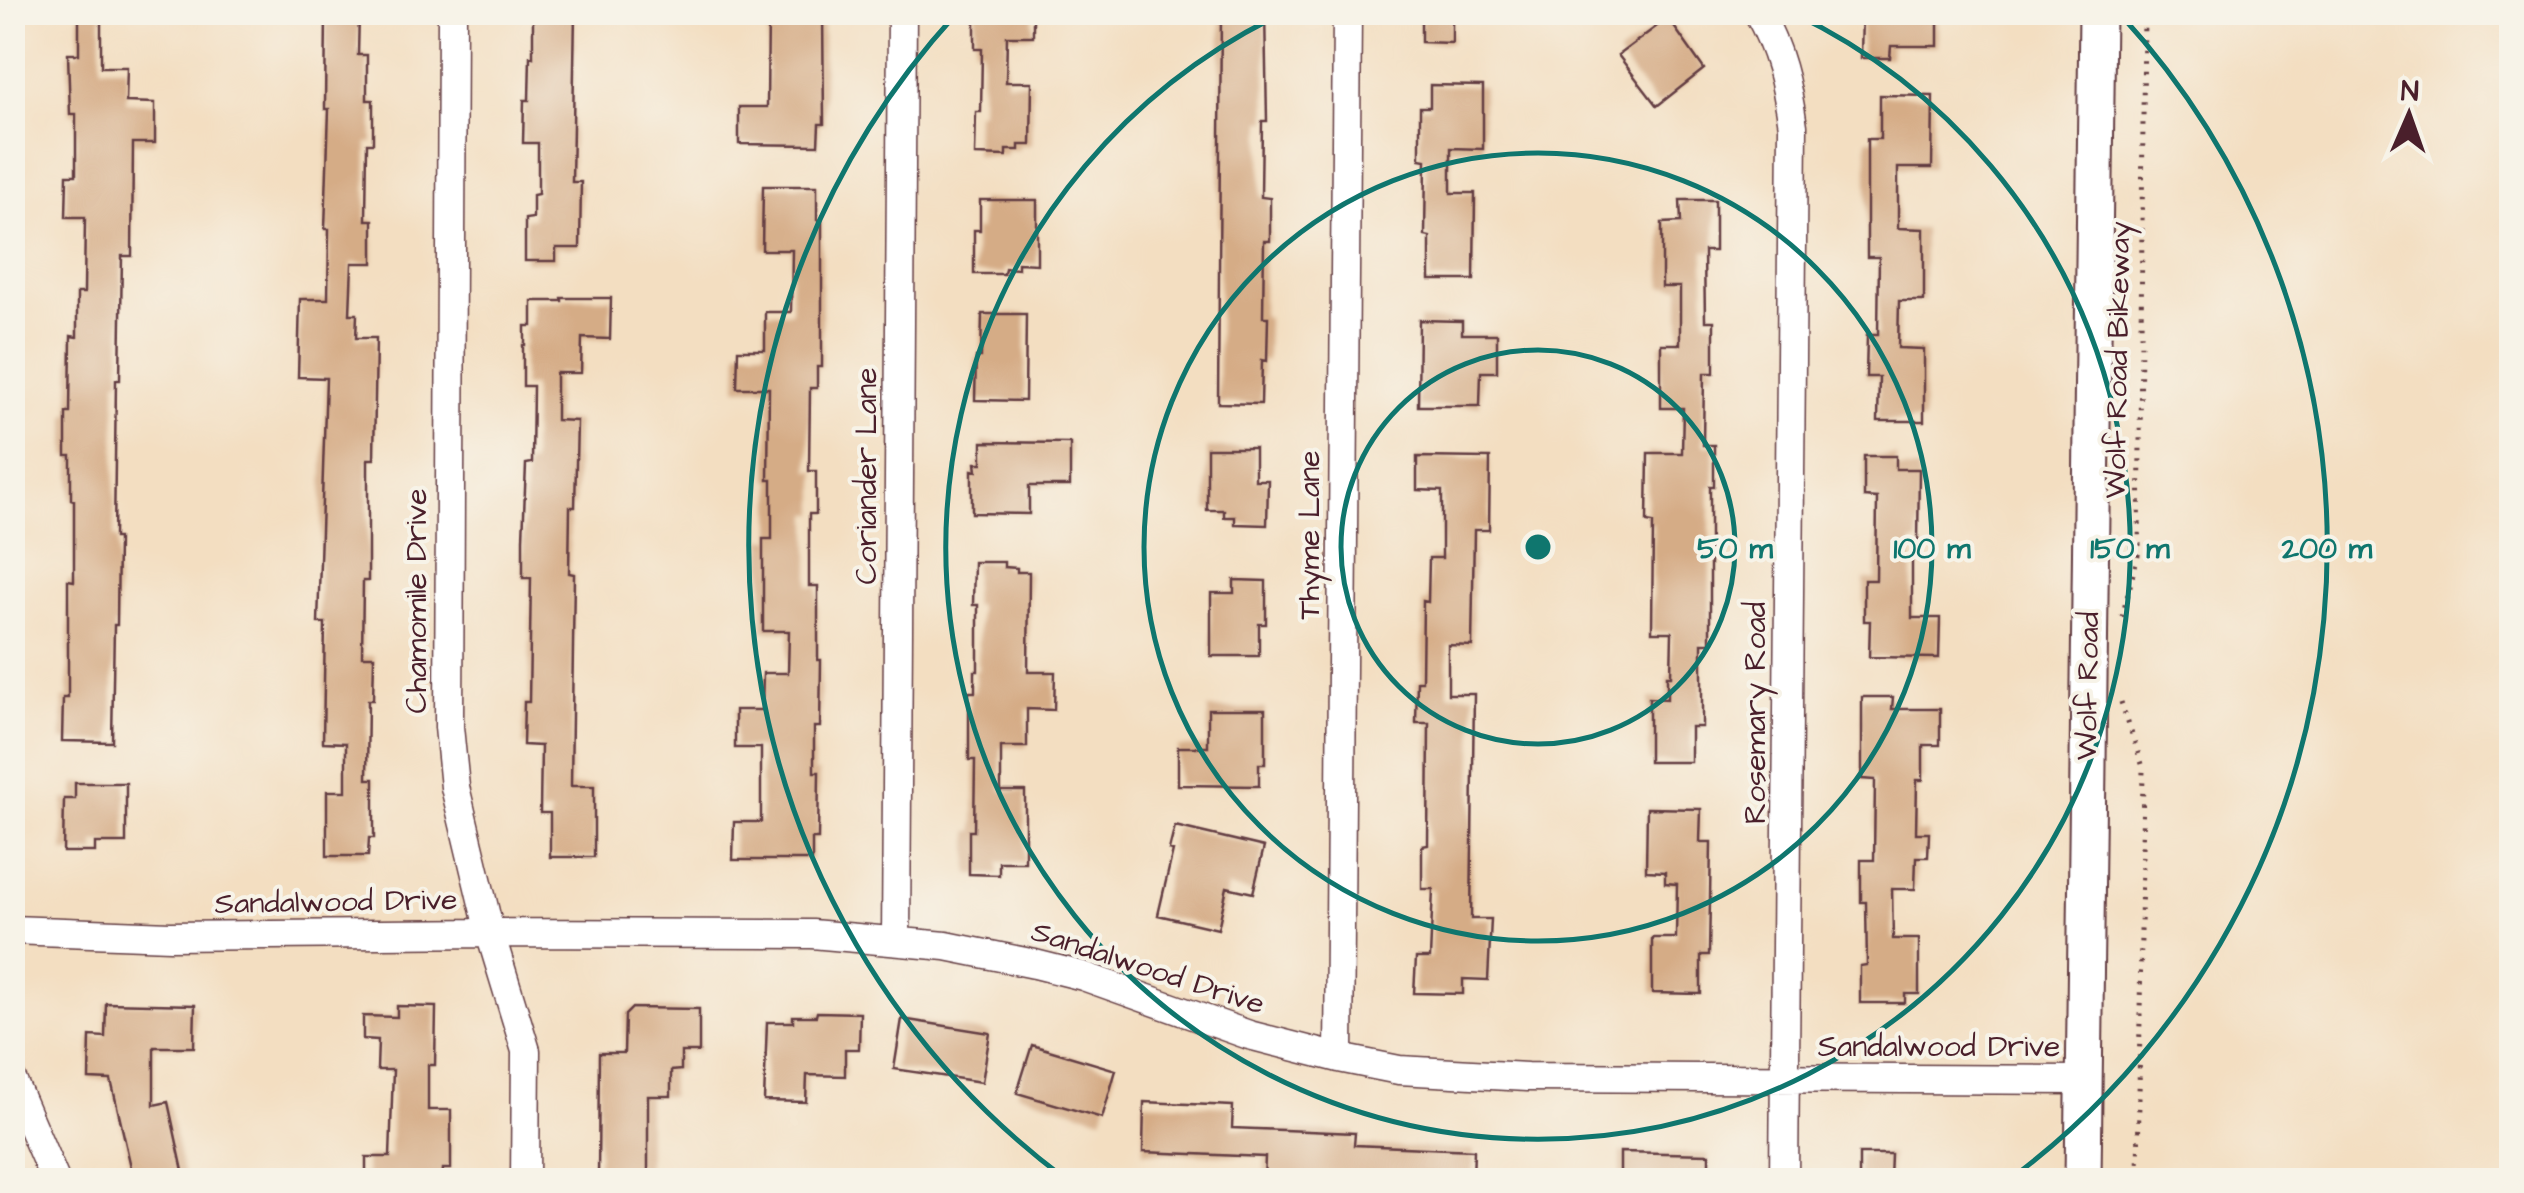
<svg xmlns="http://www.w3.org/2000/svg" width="2524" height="1193" viewBox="0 0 2524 1193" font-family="'Architects Daughter',sans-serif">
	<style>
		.building { fill: #d5ac86 }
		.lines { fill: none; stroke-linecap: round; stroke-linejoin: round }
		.minor-casing { stroke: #633c42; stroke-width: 31 }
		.major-casing { stroke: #633c42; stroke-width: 39 }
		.path { stroke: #633c42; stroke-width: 5; stroke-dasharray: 2.5 8; stroke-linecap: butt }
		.minor { stroke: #fff; stroke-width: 28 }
		.major { stroke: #fff; stroke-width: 35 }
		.ring { fill: none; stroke: #0f766e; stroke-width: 5 }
		.labels { text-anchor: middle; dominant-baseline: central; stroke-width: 8; stroke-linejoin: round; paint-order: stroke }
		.street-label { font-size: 30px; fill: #4a1f2b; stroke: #f7f3e8 }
		.centre { fill: #0f766e; stroke: #f7f3e8; stroke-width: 5 }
		.ring-label { font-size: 30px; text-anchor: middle; font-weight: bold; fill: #0f766e; stroke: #f7f3e8; stroke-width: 8; stroke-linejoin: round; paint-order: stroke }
	</style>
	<rect width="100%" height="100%" fill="#f7f3e8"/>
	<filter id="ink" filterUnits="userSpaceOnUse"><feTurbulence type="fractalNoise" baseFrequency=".01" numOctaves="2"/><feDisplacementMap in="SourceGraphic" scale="20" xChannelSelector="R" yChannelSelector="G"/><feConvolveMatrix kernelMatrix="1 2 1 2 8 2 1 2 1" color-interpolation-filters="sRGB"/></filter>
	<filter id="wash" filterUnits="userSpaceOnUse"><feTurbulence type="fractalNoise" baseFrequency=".0048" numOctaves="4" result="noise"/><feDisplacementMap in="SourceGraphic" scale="40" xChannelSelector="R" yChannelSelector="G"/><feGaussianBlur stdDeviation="2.25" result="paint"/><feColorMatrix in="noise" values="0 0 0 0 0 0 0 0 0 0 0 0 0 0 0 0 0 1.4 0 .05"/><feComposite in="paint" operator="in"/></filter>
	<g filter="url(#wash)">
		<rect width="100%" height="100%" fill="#f3dec1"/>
		<g id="blocks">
			<path class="building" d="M79 12H101V67H127L126 102 155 103V143H133L132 256H122L120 380H116L114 538H118L117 625H114L112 742 62 741 63 698H68V580L74 581V500L71 499V456H66V413H70L71 336 77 337V293H84L85 217H66L67 175H76V114H70L68 54H79Z
				M326 12H359L358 55H367V100H373V143H367L366 220H373V263H352L350 314H357L356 338H376L374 459H368V581H363L362 656H374L373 700H368L367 779H374V838H369L368 856H327V791H346V743L323 742 325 623H318L326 378 298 377 300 299H328L329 229H325L329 109H325Z
				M533 12H575L572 182H581L580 248H556V261H525V219L533 218V195L538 194V143H523L524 100H529L530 56 533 57Z
				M768 12H823L824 124H819L818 145 739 144V107H767Z
				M975 12H1033V36H1007L1006 82H1032L1031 145H1019V150H1006V156L975 155 976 112H981L982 49H975Z
				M1221 12H1265L1267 121H1262L1261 197 1270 198V241H1264L1263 317H1268L1267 361 1262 360 1261 404 1218 403Z
				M1421 12H1452V43L1421 42Z
				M1862 12H1938V46H1891L1890 58H1861Z
				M1668 18 1704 69 1657 106 1618 55Z
				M1430 85 1483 86V149L1451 148V193H1475L1474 280H1430V237L1425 236 1426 160 1420 159V107H1430Z
				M1880 95 1933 96 1932 168H1898V228L1924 229V301H1899L1898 348 1924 349V421H1878L1879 377H1866L1867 335H1878L1879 257H1867V139H1880Z
				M763 186H817V220L822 221V367H817V388H810L809 471H816V514H809V586H818V660H821L820 727H814V772H819L818 839H812V860H733L734 822H761V748H735V710H762L763 673H788L789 631H763V539H772V480H768L769 388H737L738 350H765V312H791L792 250H762Z
				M980 200H1037V264L1018 263V269L1005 268 1004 274H974V230H980Z
				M1680 200H1715V251H1704L1705 321H1714V373H1704L1703 445H1714V486H1710V643H1702V727H1691V762H1649V698L1667 699V676H1671L1672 632H1652L1653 523 1647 522 1648 453H1682L1683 408H1661V344H1680V287H1662V223L1681 222Z
				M562 298H611L610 339 582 338 581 373H556V420L577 421 575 507H570L569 573 574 574 571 786H594V857H550V813H540L541 746 523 745 524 702H529L531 578H523V539L526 464 532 463 533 386H523V345H525V326H532V301H562Z
				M982 314H1026L1025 401 975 400 976 357H981Z
				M1419 320 1462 321V334H1497V372H1481L1480 406H1418Z
				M982 442 1070 443V486H1029V514L972 513V470L977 471 976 463H982Z
				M1207 448H1255V480H1268L1267 525 1235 524V517H1224V510H1207Z
				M1864 456H1896V469H1919L1918 542H1912V618H1940L1939 658 1869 657 1870 621H1864V580H1876L1877 498 1864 497Z
				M1417 457 1490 458 1489 530H1474L1472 646 1448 645V694H1474L1471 919H1491L1488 980 1463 979V994L1414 993 1416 958H1430L1433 889H1422V846L1428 845 1429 723H1416L1417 681H1422L1423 601 1428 602 1429 558H1442V491L1417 490Z
				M974 562H1004V567L1017 568V572H1029L1028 672H1055L1054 710 1027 709V747H1001V791H1025V862H999V875L969 874V831H974L975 760H969V692H975V671H978V605H973Z
				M1234 580 1266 581V624H1259V656H1211V593H1234Z
				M1862 697H1893L1892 709H1940V745H1923V780H1917L1916 833H1929L1928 857H1916L1915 889H1892L1893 939H1919V994H1905V1003H1860V966L1867 965 1866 902H1861V860H1874L1875 780 1862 779Z
				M1208 709H1265V764H1259V786L1178 785V747H1208Z
				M75 783H126V843H95V852H63L64 799H75Z
				M1647 808 1701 809 1700 842H1711L1709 955H1701V994L1652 993V938H1676L1677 884 1665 883V872L1646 871Z
				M1175 826 1264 847 1253 893 1227 887 1218 929 1158 915 1173 851 1169 850Z
				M106 1003 195 1005 194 1047H154V1105L168 1102 185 1180H134L111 1080 89 1079 90 1036 105 1037Z
				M397 1006 436 1007 435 1065H428V1110H451V1169H443L442 1180H366V1157H390L393 1070H377L378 1040 363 1039V1016L397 1017Z
				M632 1008 699 1009V1052H681V1070L671 1071V1096H648V1180H598L599 1053H624L625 1015Z
				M817 1012 860 1013 859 1049H845V1076L807 1075 806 1102 764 1101 767 1022H793V1016H816Z
				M902 1019 990 1033 982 1082 894 1069Z
				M1032 1045 1116 1070 1102 1118 1017 1093Z
				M1144 1102 1233 1106 1232 1128 1355 1133 1354 1145 1474 1150 1473 1180H1264L1265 1157 1143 1152Z
				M1620 1152 1709 1154V1180H1620Z
				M1859 1154H1891L1890 1180H1859Z"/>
		</g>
	</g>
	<g filter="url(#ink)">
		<use href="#blocks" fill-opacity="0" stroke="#633c42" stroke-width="2.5"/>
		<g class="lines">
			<g class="minor-casing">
				<path id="minor" d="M452 12 449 727 455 787 490 933 526 1051 525 1180
					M1758 12C1779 49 1787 85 1793 126L1784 1180
					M12 930 170 936 490 933 812 934 946 946 1035 964 1083 976 1249 1035 1339 1058 1399 1070 1527 1077 2083 1080
					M896 941 902 12
					M1339 1058 1347 12
					M12 1080 55 1180"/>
			</g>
			<g class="major-casing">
				<path id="major" d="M2083 1180 2097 12"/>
			</g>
			<path class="path" d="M2122 617 2139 551 2144 12
				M2121 702 2143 767 2138 1180"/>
			<use href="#minor" class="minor"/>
			<use href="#major" class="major"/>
		</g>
	</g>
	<g class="ring">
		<circle cx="1538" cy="547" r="197"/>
		<circle cx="1538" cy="547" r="394"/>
		<path d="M1793 13A592 592 0 1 1 1283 13"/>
		<path d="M1063 1177A789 789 0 0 1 956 14M2120 14A789 789 0 0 1 2013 1177"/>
	</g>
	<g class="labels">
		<g class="street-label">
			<text transform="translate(2118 360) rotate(-89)">Wolf Road Bikeway</text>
			<text transform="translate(867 476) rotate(-90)">Coriander Lane</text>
			<text transform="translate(1310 535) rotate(-90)">Thyme Lane</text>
			<text transform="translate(417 601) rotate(-90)">Chamomile Drive</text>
			<text transform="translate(2088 686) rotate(-89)">Wolf Road</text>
			<text transform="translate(1756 713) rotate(-90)">Rosemary Road</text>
			<text transform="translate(336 902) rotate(-1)">Sandalwood Drive</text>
			<text transform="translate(1148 968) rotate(18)">Sandalwood Drive</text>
			<text x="1939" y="1047">Sandalwood Drive</text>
		</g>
	</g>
	<circle cx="1538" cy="547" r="15" class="centre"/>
	<g class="ring-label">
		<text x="1735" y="558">50 m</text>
		<text x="1932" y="558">100 m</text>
		<text x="2130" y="558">150 m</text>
		<text x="2327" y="558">200 m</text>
	</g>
	<rect width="2524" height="1193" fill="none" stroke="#f7f3e8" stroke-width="50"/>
	<g transform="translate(2409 115) rotate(2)" stroke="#f7f3e8" stroke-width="8" paint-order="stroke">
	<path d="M0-8L18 38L0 25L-18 38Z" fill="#4a1f2b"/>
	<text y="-15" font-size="28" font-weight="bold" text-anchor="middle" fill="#4a1f2b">N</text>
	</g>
</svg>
